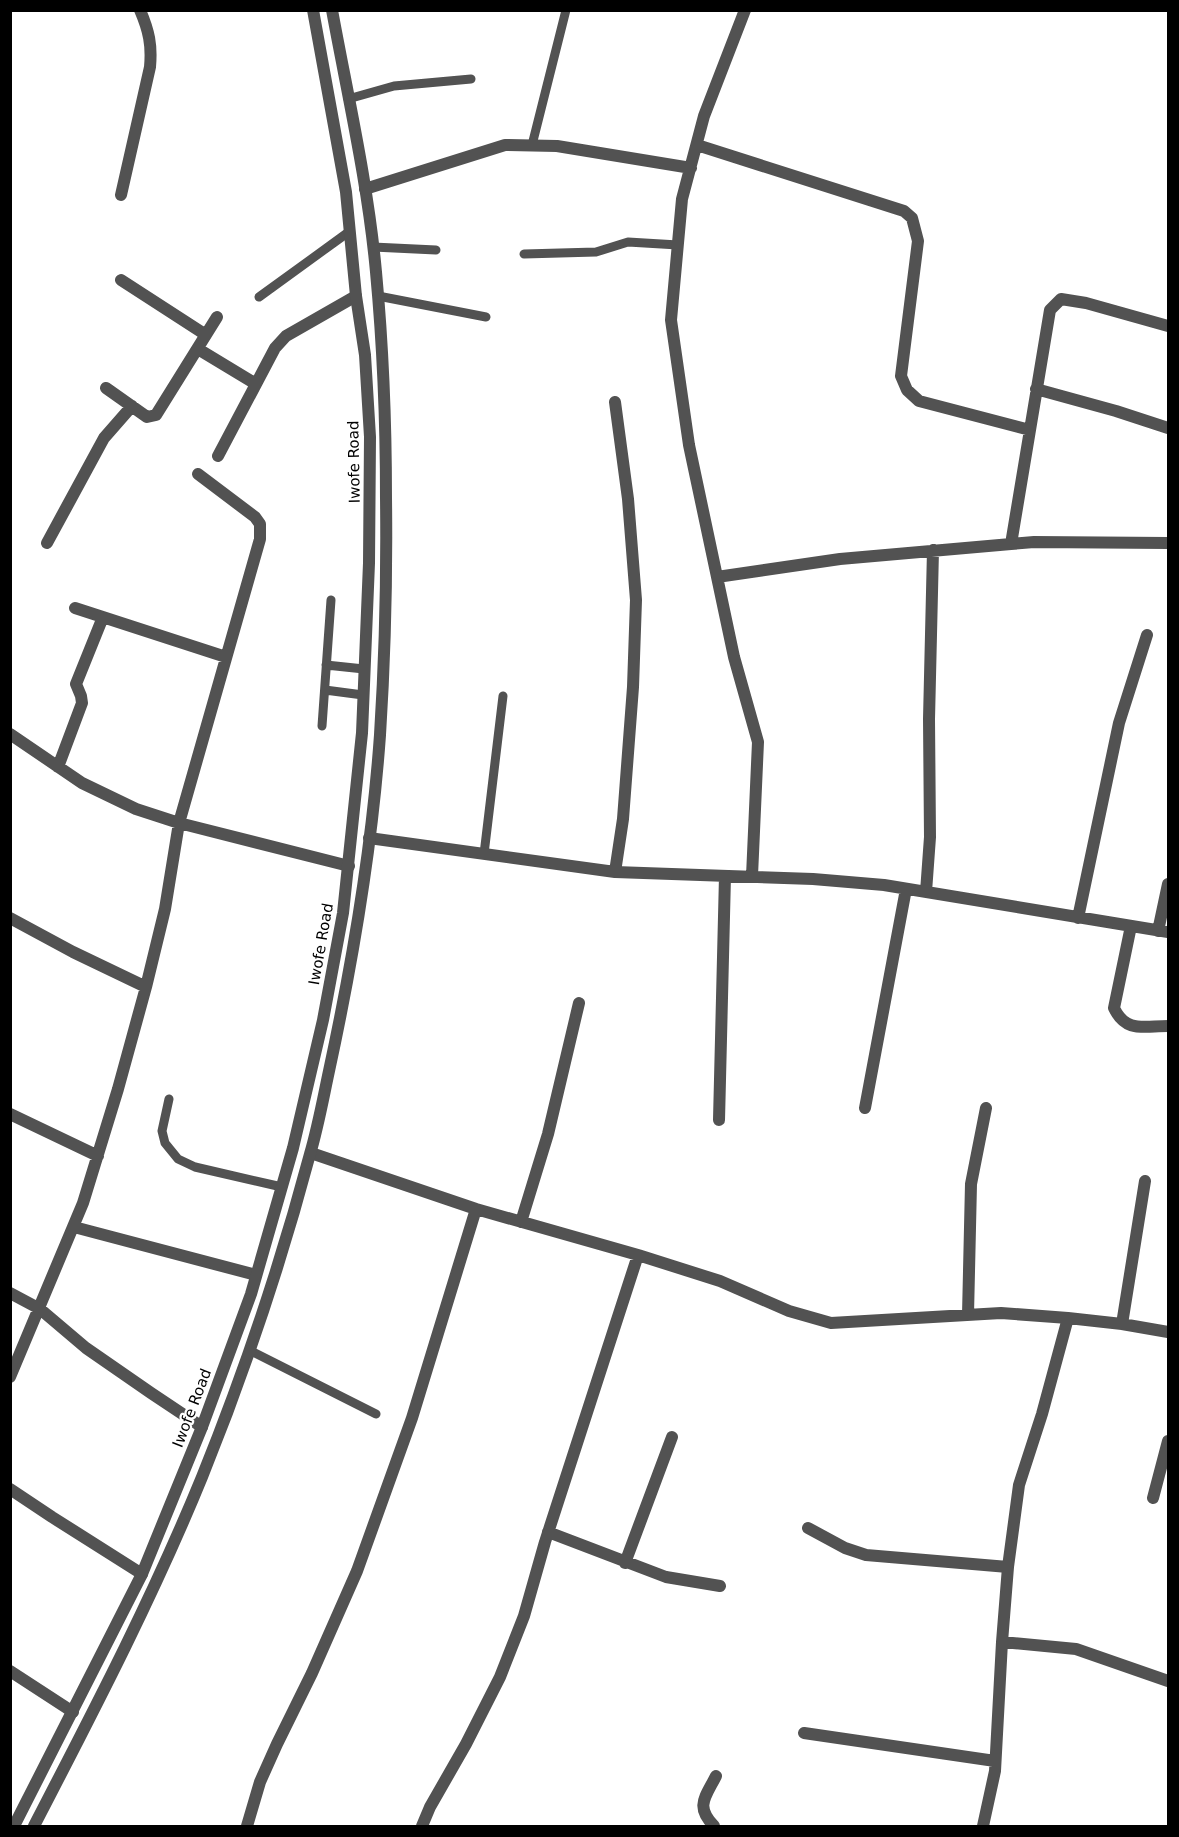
<svg xmlns="http://www.w3.org/2000/svg" width="1179" height="1837" viewBox="0 0 1179 1837" font-family="'DejaVu Sans',sans-serif">
	<style>
		.lines { fill: none; stroke-linecap: round; stroke-linejoin: round }
		.service { stroke: #525252; stroke-width: 9 }
		.minor { stroke: #525252; stroke-width: 12 }
		.tertiary { stroke: #525252; stroke-width: 12 }
		.labels { text-anchor: middle; dominant-baseline: central; stroke-width: 4.5; stroke-linejoin: round; paint-order: stroke }
		.street-label { font-size: 15px; fill: #000; stroke: #fff }
	</style>
	<rect width="100%" height="100%" fill="#fff"/>
	<g class="lines">
		<path class="service" d="M348 99 394 86 471 79
			M532 145 566 10
			M373 247 436 250
			M524 254 596 252 628 242 678 245
			M378 296 486 317
			M259 297 350 231
			M326 665 364 669
			M325 690 363 695
			M322 726 331 600
			M484 854 503 696
			M169 1099 162 1131 165 1143 178 1159 195 1167 282 1187
			M249 1350 376 1414"/>
		<path class="minor" d="M745 10 704 116 682 199 671 320 689 445 734 657 758 742 752 876
			M697 145 904 211 912 218 918 241 901 376 907 390 919 401 1030 430
			M365 189 505 145 557 146 691 168
			M121 195 150 67C152 45 149 31 140 10
			M121 280 206 335
			M198 349 256 384
			M106 388 147 417 156 415 217 317
			M1036 389 1116 411 1168 428
			M615 402 628 499 636 600 633 687 623 819 615 872
			M218 456 275 348 286 336 356 296
			M47 543 104 438 132 406
			M1011 544 1050 310 1061 299 1086 303 1168 326
			M717 577 840 559 1011 544 1034 542 1168 543
			M75 608 226 657
			M10 734 82 783 136 809 179 823 349 866
			M58 767 82 703 81 696 76 684 103 617
			M369 838 615 872 813 879 884 885 1168 932
			M926 892 930 837 929 719 933 550
			M10 918 73 952 146 987
			M1078 918 1119 723 1147 635
			M1131 926 1114 1008C1126 1033 1143 1026 1168 1026
			M1158 931 1168 884
			M865 1108 906 889
			M10 1114 98 1156
			M719 1120 725 876
			M311 1153 476 1209 638 1255 720 1281 789 1311 831 1323 1001 1313 1068 1318 1122 1324 1168 1332
			M521 1222 548 1134 579 1003
			M74 1227 256 1275
			M10 1293 40 1309 86 1348 151 1393 202 1427
			M968 1315 971 1184 986 1108
			M1122 1324 1145 1181
			M10 1377 83 1203 118 1089 146 987 165 909 179 823 260 539V524L255 517 198 474
			M10 1489 52 1517 142 1574
			M1153 1498 1168 1441
			M808 1528 845 1548 866 1555 1008 1567
			M548 1532 666 1577 720 1586
			M625 1563 672 1437
			M1002 1642 1076 1649 1168 1681
			M10 1671 73 1712
			M804 1733 995 1761
			M247 1826 260 1782 277 1744 312 1673 357 1571 412 1418 476 1209
			M422 1826 430 1807 466 1744 500 1677 524 1616 545 1542 638 1255
			M714 1826C695 1806 705 1798 716 1776
			M983 1826 995 1771 1002 1642 1008 1567 1019 1485 1042 1414 1068 1318"/>
		<path class="tertiary" d="M14 1826 142 1574 202 1427 251 1294 293 1148 323 1020 343 913 362 733 369 563 370 437 365 355 356 296 346 192 313 10
			M34 1826C93 1712 153 1597 202 1477 244 1373 281 1263 310 1154 318 1127 323 1099 329 1071 353 960 372 848 380 735 385 656 387 577 386 498 386 423 383 347 376 272 368 184 348 97 332 10"/>
	</g>
	<g class="labels">
		<g class="street-label">
			<text transform="translate(354 462) rotate(-91)">Iwofe Road</text>
			<text transform="translate(321 944) rotate(-80)">Iwofe Road</text>
			<text transform="translate(192 1408) rotate(-69)">Iwofe Road</text>
		</g>
	</g>
	<rect width="1179" height="1837" fill="none" stroke="#000000" stroke-width="24"/>
</svg>
